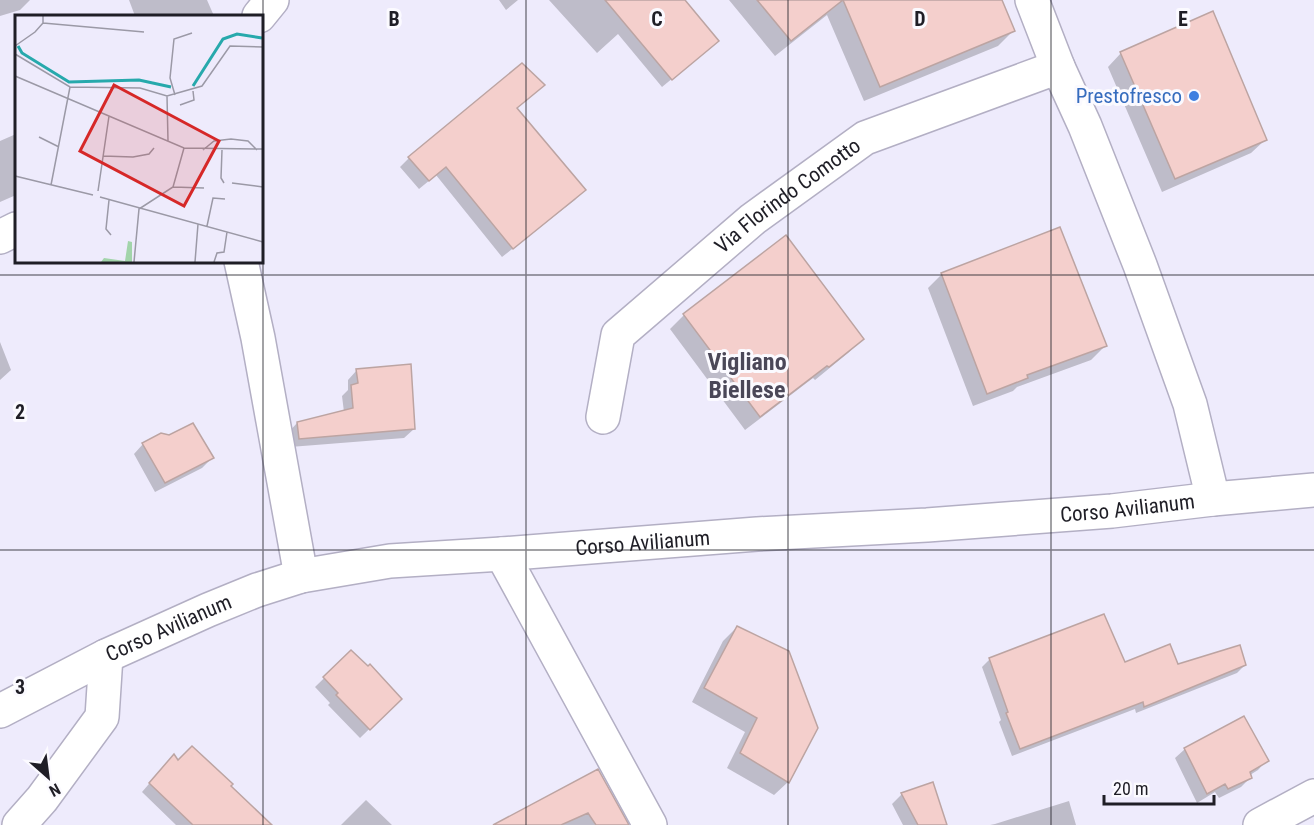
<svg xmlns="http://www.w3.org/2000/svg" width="1314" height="825" viewBox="0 0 1314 825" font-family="'Roboto Condensed',sans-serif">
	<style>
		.shadow { fill: #0003 }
		.building { fill: #f4cfcc; stroke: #bca4a2; stroke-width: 1.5 }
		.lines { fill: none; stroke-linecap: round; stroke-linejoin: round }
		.street-casing { stroke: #b3afc4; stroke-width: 36 }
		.street { stroke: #fff; stroke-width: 33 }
		.grid { fill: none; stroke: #1f1e26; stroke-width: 1.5; stroke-opacity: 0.55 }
		.shop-dot { fill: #3f7fe0; stroke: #fbfaff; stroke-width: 2 }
		.labels { text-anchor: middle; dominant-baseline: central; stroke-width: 6; stroke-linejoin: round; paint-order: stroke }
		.shop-label { font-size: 21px; fill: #366cbe; stroke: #fbfaff; text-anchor: end }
		.street-label { font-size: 21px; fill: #1f1e26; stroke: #fbfaff }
		.quarter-label { font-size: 24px; font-weight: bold; fill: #4a4758; stroke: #fbfaff }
		.inset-river { fill: none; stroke: #27a9ac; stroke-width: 3 }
		.inset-road { fill: none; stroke: #9b99a6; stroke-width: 1.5 }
		.view { fill: #d62828; fill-opacity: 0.15; stroke: #d62828; stroke-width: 3 }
		.inset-edge { fill: none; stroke: #1f1e26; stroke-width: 3 }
		.grid-label { font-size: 20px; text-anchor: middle; font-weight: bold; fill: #1f1e26; stroke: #fbfaff; stroke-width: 6; stroke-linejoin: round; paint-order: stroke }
	</style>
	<rect width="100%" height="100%" fill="#eeebfc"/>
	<path class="shadow" d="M0 0H30L20 10 0 16Z
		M129 0H207L214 16H135Z
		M499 0H518L506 10Z
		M549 0H683L708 49 662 87 618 34 597 53Z
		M729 0H1000L1014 30 998 46 864 101 827 15 775 56Z
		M1121 53 1265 140 1251 153 1162 192 1108 67Z
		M516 109 584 190 575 200 502 257 436 175 419 189 400 167 409 158Z
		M16 134V195L0 202V141Z
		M1059 229 1105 346 1091 360 1017 387 1013 391 973 406 928 288 941 275Z
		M684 315 862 339 848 353 815 380 813 378 745 430 670 329Z
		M0 342 11 370 0 380Z
		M357 370 414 429 404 438 290 447 288 433 297 423 344 412 342 396 348 390V380Z
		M170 436 212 458 202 468 155 492 134 454 143 444Z
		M737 627 788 782 774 795 727 768 745 732 692 702 723 641Z
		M351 652 400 699 360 738 328 705 330 703 315 687Z
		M990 659 1124 664 1245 665 1237 673 1136 713 1135 709 1012 756 999 722 1001 720 982 667Z
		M1185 749 1267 760 1258 770 1250 775 1251 777 1241 787 1219 798 1215 792 1197 803 1175 758Z
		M178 762 243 825H176L142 792 166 764Z
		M597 771 627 825H520Z
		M932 783 946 825H903L892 804 902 794Z
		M366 800 392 825H341Z
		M1069 801 1076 825H990L995 824Z"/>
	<path class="building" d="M605 0H685L719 41 672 80Z
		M757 0H1002L1015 31 880 87 843 0 791 41Z
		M1213 11 1267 140 1175 179 1120 52Z
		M522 63 545 85 517 108 586 190 513 249 446 167 429 181 408 157Z
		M1060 227 1107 346 1027 375 1028 378 987 394 941 273Z
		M786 235 864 339 829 367 827 366 760 417 683 314Z
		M411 364 415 429 299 439 297 422 353 408 351 385 358 383 356 369Z
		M193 423 214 458 165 483 142 443 161 433 169 435Z
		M1104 614 1125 662 1170 644 1178 664 1240 645 1246 665 1144 707 1143 702 1020 749 1006 713 1008 712 989 658Z
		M737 626 789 651 818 728 789 783 740 753 757 718 704 688Z
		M351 650 368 666 370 664 402 699 370 730 336 695 338 693 323 677Z
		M1244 716 1269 761 1250 772 1252 778 1228 789 1225 784 1207 794 1184 748Z
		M192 746 233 784 231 786 272 825H193L149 783 174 754 178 760Z
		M598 769 629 825H596L588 813 561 825H493Z
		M933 782 947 825H918L901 793Z"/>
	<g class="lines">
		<g class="street-casing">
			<g id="street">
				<path d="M1032 0 1058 67 1085 126 1140 265 1190 404 1213 499"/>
				<path d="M259 16 272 0"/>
				<path d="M0 237 16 229"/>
				<path d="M241 261 258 338 301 576"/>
				<path id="s1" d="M603 417 618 335 753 219 865 138 1058 67"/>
				<path d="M502 554 650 825"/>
				<path id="s2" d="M0 711 106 656 208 610 257 590 301 576 390 561 502 554 757 534 927 525 1112 511 1213 499 1314 490"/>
				<path d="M19 825 42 799 102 717 106 656"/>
				<path d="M1260 825 1314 796"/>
			</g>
		</g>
		<use href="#street" class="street"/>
	</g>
	<path class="grid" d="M263 0V825M526 0V825M788 0V825M1051 0V825M0 275H1314M0 550H1314"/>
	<circle class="shop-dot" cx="1194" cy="96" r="6"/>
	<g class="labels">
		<g class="shop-label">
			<text x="1182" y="96">Prestofresco</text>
		</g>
		<g class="street-label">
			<text stroke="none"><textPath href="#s1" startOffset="303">Via Florindo Comotto</textPath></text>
			<text stroke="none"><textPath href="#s2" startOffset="1160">Corso Avilianum</textPath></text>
			<text stroke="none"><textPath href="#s2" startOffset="674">Corso Avilianum</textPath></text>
			<text stroke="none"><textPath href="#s2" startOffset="188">Corso Avilianum</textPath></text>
		</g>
		<g class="quarter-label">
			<text x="747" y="362">Vigliano<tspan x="747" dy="28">Biellese</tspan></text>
		</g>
	</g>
	<g transform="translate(15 15)">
		<rect width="248" height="248" fill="#eeebfc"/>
		<path d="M113 226 117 227V247H86L89 243 110 246Z" fill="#a2d4aa"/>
		<path class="inset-river" d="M3 31 7 38 54 67 124 65 156 72M178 71 208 24 222 19 247 23"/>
		<path class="inset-road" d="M28 8 129 17M0 31 20 17 28 8V0M0 39 55 72 125 73 152 81 187 71 215 31 248 32M0 61 169 133 248 134M160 80 155 63 159 24 177 18M152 81 153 126M165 90 179 85 178 76M24 122 44 132M188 135 199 126 216 124 233 126 242 135M207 135 206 163 209 168M88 141 118 142 134 139 139 133M0 161 78 180M217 168 248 172M36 170 55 72M158 172 189 173M83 176 94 101M85 182 248 227M94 185 91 214 96 220M192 211 198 183 210 184M119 247 124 194 158 172 169 133M180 247 183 209M199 247 202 238 209 237 212 217"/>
		<path class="view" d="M99 70 204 126 169 191 65 136Z"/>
		<rect width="248" height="248" class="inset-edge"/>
	</g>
	<g class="grid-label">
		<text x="394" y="26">B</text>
		<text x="657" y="26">C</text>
		<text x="920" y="26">D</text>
		<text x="1183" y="26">E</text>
		<text x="20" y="419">2</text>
		<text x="20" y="694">3</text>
	</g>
	<g transform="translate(48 777) rotate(152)" stroke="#fbfaff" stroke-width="4.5" paint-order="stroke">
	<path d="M0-4.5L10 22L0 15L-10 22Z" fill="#1f1e26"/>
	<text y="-9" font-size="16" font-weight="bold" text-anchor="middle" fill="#1f1e26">N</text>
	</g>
	<path d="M1104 795v9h110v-9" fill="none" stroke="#1f1e26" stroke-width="3"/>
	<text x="1113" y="795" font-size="18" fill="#1f1e26" stroke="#fbfaff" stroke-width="4.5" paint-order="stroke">20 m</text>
</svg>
